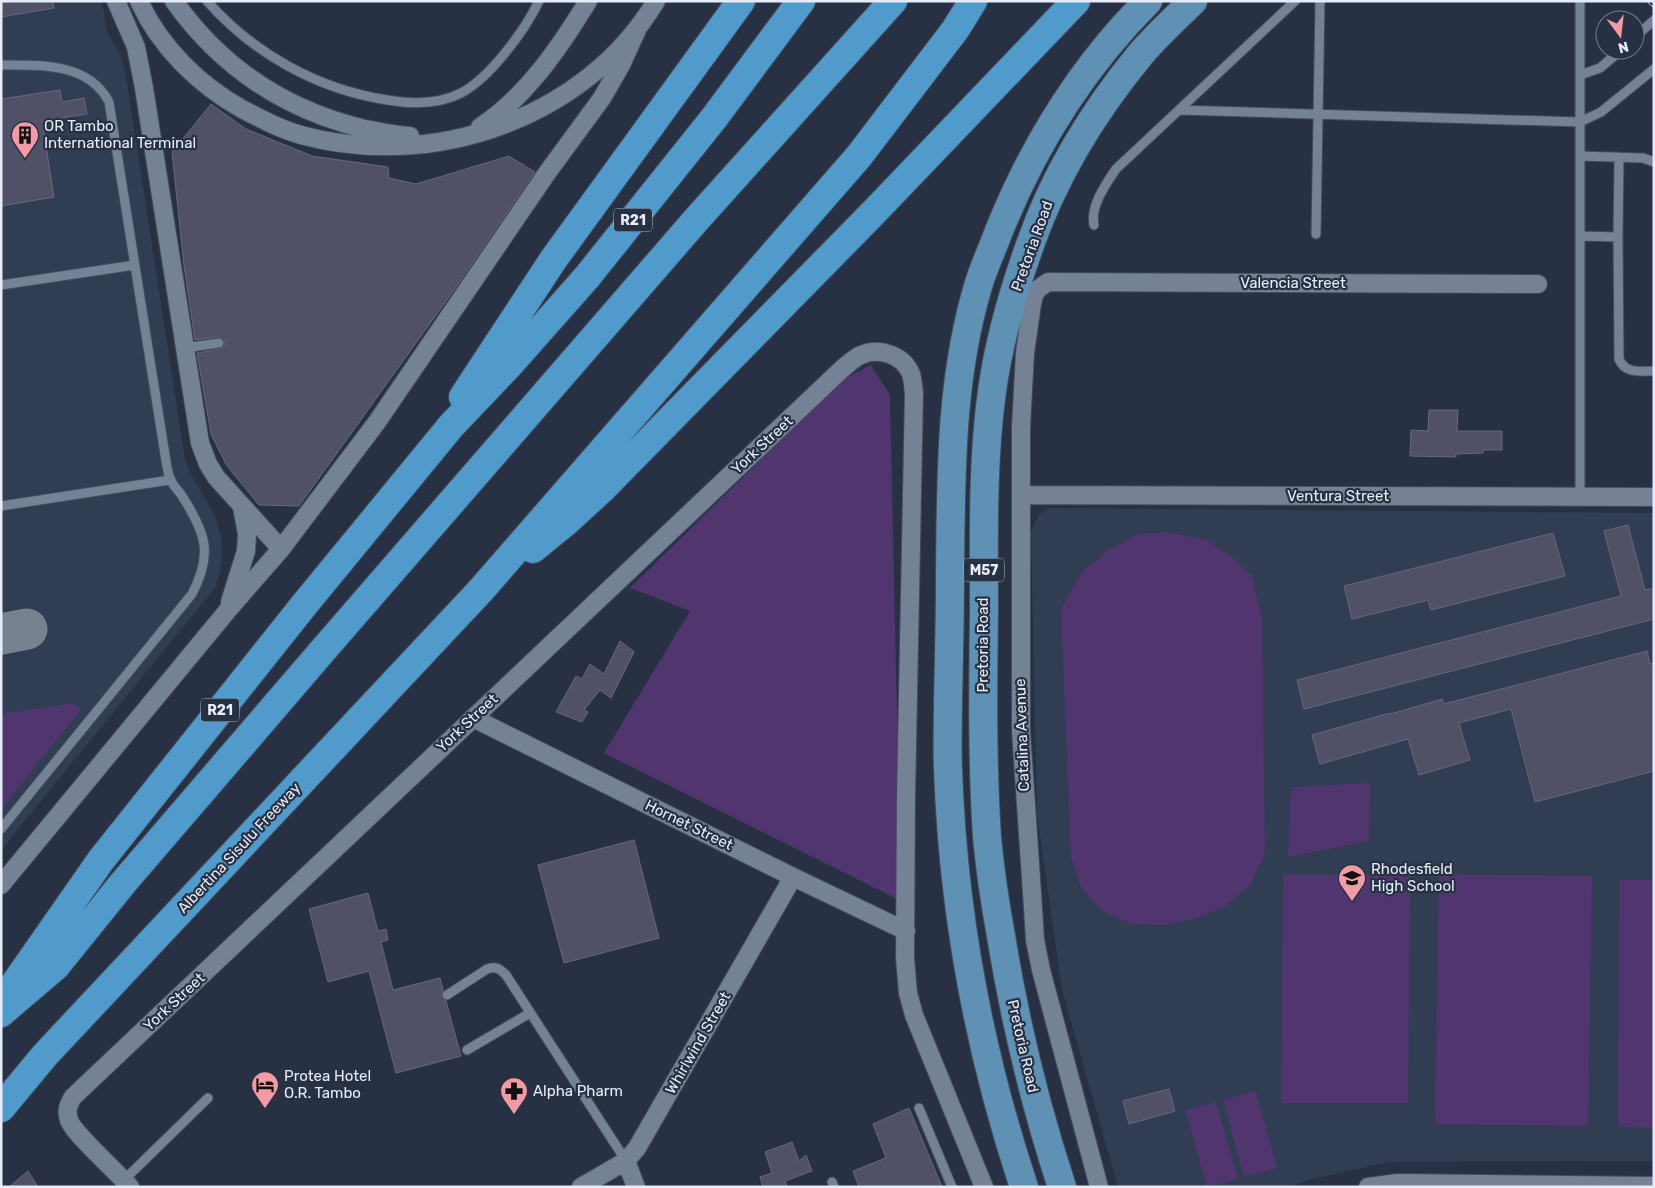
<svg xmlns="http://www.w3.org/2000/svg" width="1655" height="1188" viewBox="0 0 1655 1188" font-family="Rubik,sans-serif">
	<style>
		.built { fill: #303d53 }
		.green { fill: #51356e }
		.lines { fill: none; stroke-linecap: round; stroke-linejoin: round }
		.taxiway { stroke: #788190; stroke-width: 41 }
		.building { fill: #505166; stroke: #67687d }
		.service-casing { stroke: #434c5b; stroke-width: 11 }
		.minor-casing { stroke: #434c5b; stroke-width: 20 }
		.primary-casing { stroke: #434c5b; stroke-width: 30 }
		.motorway-casing { stroke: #434c5b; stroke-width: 30 }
		.service { stroke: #758195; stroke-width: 9 }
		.minor { stroke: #758195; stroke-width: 18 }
		.primary { stroke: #5f91b5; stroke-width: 28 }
		.motorway { stroke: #509bcb; stroke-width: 28 }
		.rail-casing { stroke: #cad1de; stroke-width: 5.5 }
		.rail { stroke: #273143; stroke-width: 4; stroke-dasharray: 11; stroke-linecap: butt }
		.labels { text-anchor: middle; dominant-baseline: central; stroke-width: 4.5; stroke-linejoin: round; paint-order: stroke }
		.shield { fill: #273143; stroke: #adb5c2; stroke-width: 1 }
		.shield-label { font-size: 14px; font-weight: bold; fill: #e6edf9 }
		.poi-label { font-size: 15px; fill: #e6edf9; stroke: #273143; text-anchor: start }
		.street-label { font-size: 15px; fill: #e6edf9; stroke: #273143 }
	</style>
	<rect width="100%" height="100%" fill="#273143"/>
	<path class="built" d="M1 1H102L107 32 120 54 125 70 185 460 192 476 215 515 221 538 222 556 219 576 215 588 1 850Z
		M1050 508 1654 513V1161L1388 1162 1308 1180 1290 1187H1118L1062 990 1037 815 1031 531 1039 514Z"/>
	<path class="green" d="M871 365 890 395 901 901 604 753 690 611 630 588 842 380Z
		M1167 532 1206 540 1231 556 1252 576 1262 619 1265 853 1250 885 1226 906 1196 918 1165 925 1131 924 1102 911 1081 888 1071 857 1061 609 1081 573 1108 550 1138 534Z
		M73 703 81 710 1 809V714Z
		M1370 783 1369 841 1288 857 1291 787Z
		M1283 874 1410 875 1408 1103H1281Z
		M1439 874 1592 876 1588 1126 1435 1124Z
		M1619 880H1654V1128L1618 1127Z
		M1256 1091 1277 1168 1244 1177 1223 1100Z
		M1216 1102 1238 1179 1207 1187 1185 1110Z"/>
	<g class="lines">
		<path class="taxiway" d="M1 634 27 629"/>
	</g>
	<path class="building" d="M1 1H53L54 8 1 17Z
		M60 90 62 102 84 98 87 114 42 121 54 197 1 206V99Z
		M211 104 246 129 312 156 388 167 389 178 416 184 509 156 535 172 454 290 299 506 259 505 227 466 211 434 197 353 220 349 225 346V343L224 339 219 337 195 340 184 266 172 152Z
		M1429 410H1458L1457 431H1502V450H1483V453L1456 454V457L1410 456 1411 430 1428 431Z
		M1628 525 1645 590 1654 588V619L1304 709 1297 680 1621 596 1604 531Z
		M1553 533 1565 576 1431 610 1428 600 1352 619 1344 586Z
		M620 641 634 652 611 698 600 690 584 710 588 712 582 722 556 712 576 676 582 679 590 664 604 674Z
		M1647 651 1650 664 1654 663V771L1535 802 1511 709 1459 723 1470 760 1419 775 1408 739 1320 764 1312 735 1390 713 1391 714 1442 699 1444 704Z
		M634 840 659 938 564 963 538 865Z
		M368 893 378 931 386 929 388 940 381 942 393 990 440 978 443 990 441 996 446 1001 461 1056 396 1073 369 971 328 982 309 909Z
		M1169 1089 1175 1111 1129 1124 1123 1101Z
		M909 1108 942 1187H859L853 1171 886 1158 873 1124Z
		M792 1142 799 1161 806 1155 812 1171 785 1181 787 1187H763L760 1177 772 1173 765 1152Z
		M28 1171 38 1187H9Z"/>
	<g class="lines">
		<g class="service-casing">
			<path id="service" d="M207 1C254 54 317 89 387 100 411 104 438 105 461 93 490 78 525 30 539 1
				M1580 1V497
				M1635 37 1654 20
				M1580 75 1600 68 1621 50
				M1179 110 1580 122 1601 112 1654 69
				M1580 156 1643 158 1654 162
				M1619 157 1618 237 1619 359C1625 374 1640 371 1654 371
				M1094 225C1090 206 1106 184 1116 169L1295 1
				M1316 234 1320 1
				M1581 236 1618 237
				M1 285 135 265
				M185 348 219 343
				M1 506 170 480
				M1 829 192 594C213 554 206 533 182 496 179 491 173 486 171 480 168 475 167 467 166 461L109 102C89 63 41 65 3 65
				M447 995 487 969C497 966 500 969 506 975L626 1161
				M467 1050 530 1013
				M919 1108 952 1187
				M124 1180 208 1098
				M832 1182 834 1187"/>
		</g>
		<g class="minor-casing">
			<path id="minor" d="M116 1 136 47 144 88 200 443 208 464 216 477 281 549
				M139 1C160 47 199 85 242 109 261 119 280 129 301 135 432 171 585 119 656 1
				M174 1C220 66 284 109 361 128 377 131 393 135 410 136
				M480 127C526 97 560 47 588 1
				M1022 495 1654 497
				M230 602 246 551 247 534 242 507
				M473 718 793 877 906 931
				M1 885 228 610 281 549 377 422 547 173 602 98 621 65 637 30
				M626 1161 636 1187
				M130 1187C118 1173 73 1133 69 1120 66 1111 68 1105 73 1097L842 369C848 364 854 358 861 355 880 347 903 355 911 374 913 380 913 387 914 393L906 796 905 958 908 993 914 1015 984 1187
				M581 1187 626 1161 637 1148 793 877
				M1099 1187 1041 970 1035 940 1033 908 1021 731V427L1025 353 1032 304 1034 295 1038 289 1048 282 1538 284
				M1368 1187 1398 1183 1654 1186"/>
		</g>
		<g class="primary-casing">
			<path id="primary" d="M1024 1187C979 1052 953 911 948 769 947 746 948 723 948 700 949 658 950 617 950 575 951 476 950 378 979 283 984 267 991 252 997 236 1032 147 1080 69 1148 1
				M1062 1187C1035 1105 1015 1022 1001 936 995 903 990 870 987 837 982 761 983 686 984 610 984 538 982 463 992 391 999 341 1013 292 1030 245 1054 176 1094 111 1140 55 1156 36 1175 19 1193 1"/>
		</g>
		<g class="motorway-casing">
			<path id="motorway" d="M463 397 553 260 741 1
				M533 549 566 522 602 489 876 210 1076 1
				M4 999 101 860 304 605 451 426 510 364 587 277 714 118 801 1
				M1 1013 56 966 123 883 318 656 696 220 893 1
				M1 1108 45 1055 481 590 859 156 955 30 973 1"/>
		</g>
		<use href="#service" class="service"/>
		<use href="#minor" class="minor"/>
		<use href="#primary" class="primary"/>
		<use href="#motorway" class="motorway"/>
		<g class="rail-casing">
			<path id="rail" d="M1650 1 1654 5"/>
		</g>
		<use href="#rail" class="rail"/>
	</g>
	<defs>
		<g id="building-pin" transform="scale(1.4375)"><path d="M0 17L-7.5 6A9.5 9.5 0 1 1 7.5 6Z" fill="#f39aa7" stroke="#273143"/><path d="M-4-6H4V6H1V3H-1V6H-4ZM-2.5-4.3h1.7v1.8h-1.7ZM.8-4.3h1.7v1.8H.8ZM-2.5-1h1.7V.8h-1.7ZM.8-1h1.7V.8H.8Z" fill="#111"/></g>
		<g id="school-pin" transform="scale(1.4375)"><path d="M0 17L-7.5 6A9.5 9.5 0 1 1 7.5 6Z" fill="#f39aa7" stroke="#273143"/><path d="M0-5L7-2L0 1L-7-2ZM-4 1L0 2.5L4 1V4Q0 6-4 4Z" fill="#111"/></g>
		<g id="hotel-pin" transform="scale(1.4375)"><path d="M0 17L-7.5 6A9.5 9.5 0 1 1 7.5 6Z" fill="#f39aa7" stroke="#273143"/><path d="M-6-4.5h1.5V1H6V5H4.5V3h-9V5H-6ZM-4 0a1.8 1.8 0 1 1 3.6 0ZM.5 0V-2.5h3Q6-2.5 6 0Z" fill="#111"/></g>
		<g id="pharmacy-pin" transform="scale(1.4375)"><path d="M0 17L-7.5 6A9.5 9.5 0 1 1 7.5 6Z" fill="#f39aa7" stroke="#273143"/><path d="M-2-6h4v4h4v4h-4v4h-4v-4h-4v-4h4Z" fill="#111"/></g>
	</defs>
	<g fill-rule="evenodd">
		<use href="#building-pin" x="25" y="135"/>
		<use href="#school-pin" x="1352" y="878"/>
		<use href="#hotel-pin" x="265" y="1085"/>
		<use href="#pharmacy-pin" x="514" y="1091"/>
	</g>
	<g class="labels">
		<g class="shield">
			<rect x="614" y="208.5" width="38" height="23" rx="4"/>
			<rect x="964" y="558.5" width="40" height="23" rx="4"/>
			<rect x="201" y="698.5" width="38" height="23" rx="4"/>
		</g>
		<g class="shield-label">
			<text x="633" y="220">R21</text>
			<text x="984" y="570">M57</text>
			<text x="220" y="710">R21</text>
		</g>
		<g class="poi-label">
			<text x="44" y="126">OR Tambo<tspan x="44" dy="17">International Terminal</tspan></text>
			<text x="1371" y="869">Rhodesfield<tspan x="1371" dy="17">High School</tspan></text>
			<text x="284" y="1076">Protea Hotel<tspan x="284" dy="17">O.R. Tambo</tspan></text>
			<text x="533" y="1091">Alpha Pharm</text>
		</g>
		<g class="street-label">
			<text transform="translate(1032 246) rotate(-70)">Pretoria Road</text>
			<text x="1293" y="283">Valencia Street</text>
			<text transform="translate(762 445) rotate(-43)">York Street</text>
			<text x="1338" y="496">Ventura Street</text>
			<text transform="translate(983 645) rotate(-90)">Pretoria Road</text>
			<text transform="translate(467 723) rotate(-43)">York Street</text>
			<text transform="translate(1022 735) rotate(-92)">Catalina Avenue</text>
			<text transform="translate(689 825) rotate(26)">Hornet Street</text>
			<text transform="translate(239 848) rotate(-47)">Albertina Sisulu Freeway</text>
			<text transform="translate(174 1002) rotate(-43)">York Street</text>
			<text transform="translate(698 1043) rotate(-60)">Whirlwind Street</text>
			<text transform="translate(1023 1046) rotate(77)">Pretoria Road</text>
		</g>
	</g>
	<rect width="1655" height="1188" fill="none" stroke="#e6edf9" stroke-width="5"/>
	<g transform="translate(1620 35) rotate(165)"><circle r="24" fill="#273143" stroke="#737c8c"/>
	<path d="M0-4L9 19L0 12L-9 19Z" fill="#f39aa7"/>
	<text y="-8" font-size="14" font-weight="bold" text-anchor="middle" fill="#e6edf9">N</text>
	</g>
</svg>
